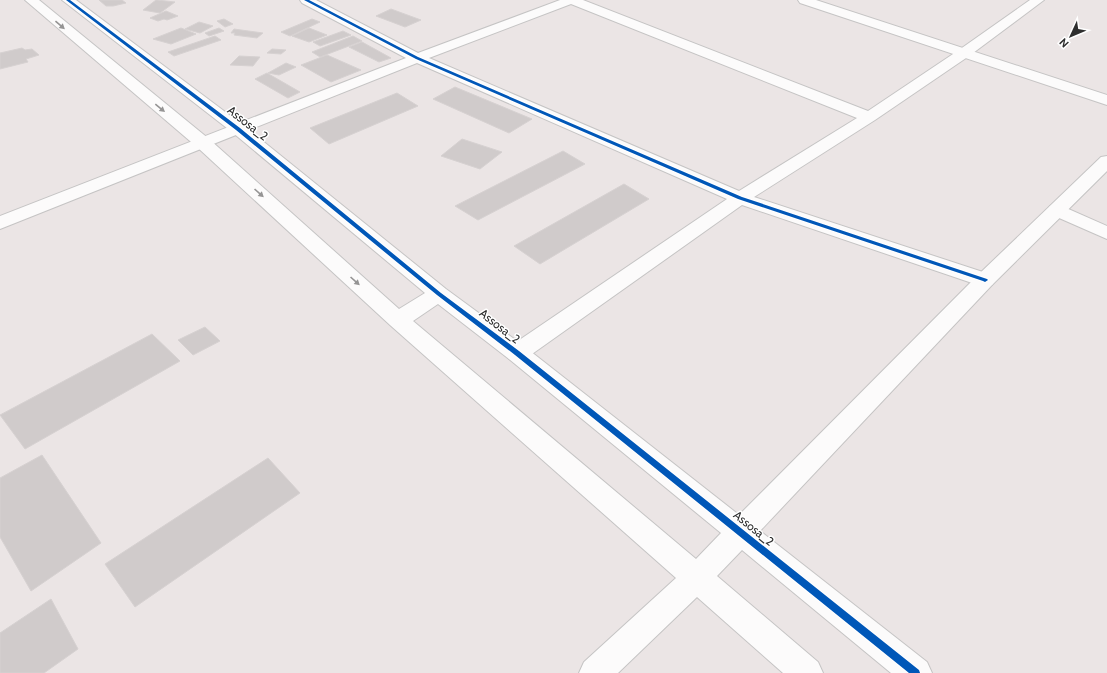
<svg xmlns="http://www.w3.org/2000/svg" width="1107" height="673" viewBox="0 0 1107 673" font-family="Cabin,sans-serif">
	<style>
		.building { fill: #d0cbcb; stroke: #d6d1d1 }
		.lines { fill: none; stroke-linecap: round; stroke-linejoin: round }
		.minor-casing { stroke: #c5c4c4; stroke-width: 2 }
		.tertiary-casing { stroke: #c5c4c4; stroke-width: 2 }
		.minor { fill: #fcfbfb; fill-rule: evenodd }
		.tertiary { fill: #fcfbfb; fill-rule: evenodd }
		.cycleway-casing { stroke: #fff; stroke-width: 2 }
		.cycleway { fill: #0057b8; fill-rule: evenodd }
		.oneway { fill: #959494 }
		.labels { text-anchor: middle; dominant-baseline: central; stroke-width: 3; stroke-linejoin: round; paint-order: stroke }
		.street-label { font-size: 12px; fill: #2e2e2e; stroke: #fff }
	</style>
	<rect width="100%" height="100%" fill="#ebe5e5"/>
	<path class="building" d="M99 0H122L126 3 113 6H106Z
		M156 0H157L175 2 160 13 143 10Z
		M391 9 421 20 405 27 376 16Z
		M166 11 178 16 167 20 164 19 158 21 150 18Z
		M224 19 233 24 225 27 217 21Z
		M312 19 320 22 290 36 281 32Z
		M199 22 213 26 200 33 185 29Z
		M181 28 196 34 171 44 153 39Z
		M219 28 224 31 209 36 205 33Z
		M309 28 327 35 309 42 292 36Z
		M234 29 263 33 257 38 234 35 235 33H231Z
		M343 31 351 35 320 46 313 42Z
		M215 36 221 40 174 56 168 52Z
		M353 36 362 41 320 57 312 52Z
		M362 42 391 58 379 62 349 47Z
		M22 48 25 50 32 49 39 55 26 59 28 62 0 69V53Z
		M272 49 286 50 281 54 267 53Z
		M327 55 361 70 331 82 301 65Z
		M239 56 260 57 253 66 230 65Z
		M286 63 296 67 279 75 268 73Z
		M267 73 300 92 288 98 255 79Z
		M455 87 532 119 509 133 433 99Z
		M397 93 418 106 329 144 310 128Z
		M462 139 502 152 480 169 441 156Z
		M563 151 585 164 478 220 455 206Z
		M624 184 649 199 540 264 514 246Z
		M205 327 220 341 193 355 178 340Z
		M152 334 180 361 25 449 0 415Z
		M42 455 101 543 31 591 0 537V478Z
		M268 458 300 493 135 607 105 564Z
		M51 599 78 649 44 673H0V633Z"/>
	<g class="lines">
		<g class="minor-casing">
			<path id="minor" d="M300 0H316L418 53 560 0H583L868 111 959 50 1030 0H1044L969 56 875 120 754 197 992 275 995 280 992 285 985 287 978 285 742 205 525 359 517 361 509 359 506 353 509 347 727 199 417 63 0 229V216L406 58 302 3ZM571 4 857 118 739 191 429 58Z
				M1057 204 1107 226V239L1050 214 1048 210 1050 206Z"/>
		</g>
		<g class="tertiary-casing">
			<path id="tertiary" d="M25 0H39L209 139 399 309 425 293 232 132 62 0H76L244 126 446 289 525 347 739 515 978 275 1101 157 1107 156V171L992 285 760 531 927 662 932 673H891L742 550 717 576 818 662 823 673H783L697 597 618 673H579L584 662 676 578 390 325 197 147ZM438 304 509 359 721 533 696 559 413 321Z
				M798 0H816L1107 95V105L800 3Z"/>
		</g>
		<use href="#minor" class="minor"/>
		<use href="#tertiary" class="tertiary"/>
		<g class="cycleway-casing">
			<path id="cycleway" d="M66 0H70L240 128 441 293 519 351 919 670 920 673H909L515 355 437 295 236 130Z
				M304 0H309L418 57 742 197 987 279 988 280 985 282 983 281 738 199 416 59Z"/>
		</g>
		<use href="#cycleway" class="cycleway"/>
	</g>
	<defs><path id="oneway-solid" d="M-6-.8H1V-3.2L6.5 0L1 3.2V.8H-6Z"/></defs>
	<g class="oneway">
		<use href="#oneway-solid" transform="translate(60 25) rotate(41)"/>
		<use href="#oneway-solid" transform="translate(160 108) rotate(39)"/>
		<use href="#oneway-solid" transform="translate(259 193) rotate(42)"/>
		<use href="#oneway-solid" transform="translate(355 281) rotate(42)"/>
	</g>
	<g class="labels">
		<g class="street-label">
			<text transform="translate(248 123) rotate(38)">Assosa_2</text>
			<text transform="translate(500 326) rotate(38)">Assosa_2</text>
			<text transform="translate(754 528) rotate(39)">Assosa_2</text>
		</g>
	</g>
	<g transform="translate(1071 36) rotate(226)" stroke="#ffffff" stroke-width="3" paint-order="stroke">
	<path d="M0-3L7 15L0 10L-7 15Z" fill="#2e2e2e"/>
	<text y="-6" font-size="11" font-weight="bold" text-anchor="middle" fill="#2e2e2e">N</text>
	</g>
</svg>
